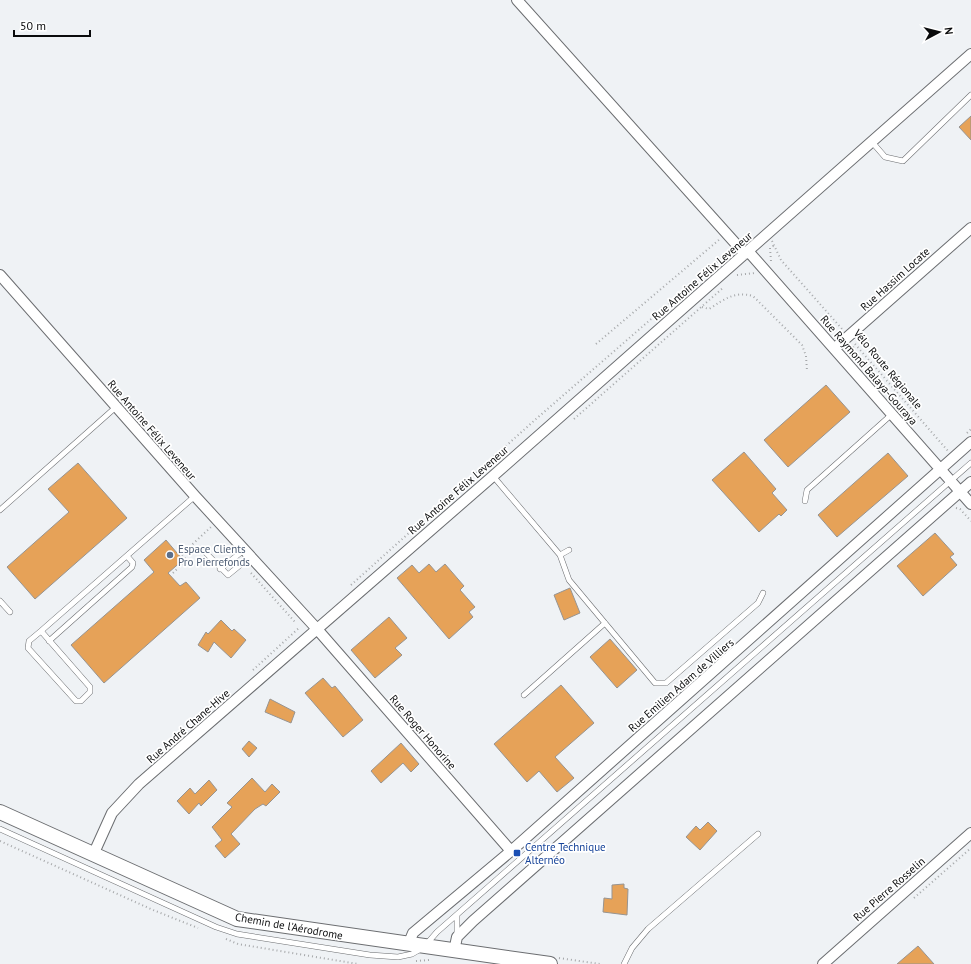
<svg xmlns="http://www.w3.org/2000/svg" width="971" height="964" viewBox="0 0 971 964" font-family="'PT Sans',sans-serif">
	<style>
		.building { fill: #e6a258; stroke: #979491 }
		.lines { fill: none; stroke-linecap: round; stroke-linejoin: round }
		.lane-casing { stroke: #6b6d70; stroke-width: 6 }
		.street-casing { stroke: #6b6d70; stroke-width: 12 }
		.secondary-casing { stroke: #6b6d70; stroke-width: 16 }
		.path { stroke: #a6a8aa; stroke-width: 2; stroke-dasharray: 1 3; stroke-linecap: butt }
		.lane { stroke: #fff; stroke-width: 5 }
		.street { stroke: #fff; stroke-width: 10 }
		.secondary { stroke: #fff; stroke-width: 14 }
		.service-dot { fill: #5c6f8a; stroke: #fff; stroke-width: 1.5 }
		.transit-dot { fill: #1a4fb4; stroke: #fff; stroke-width: 1.5 }
		.labels { text-anchor: middle; dominant-baseline: central; stroke-width: 3.5; stroke-linejoin: round; paint-order: stroke }
		.street-label { font-size: 11px; fill: #0a0b0c; stroke: #fff }
		.service-label { font-size: 11px; fill: #4e5e75; stroke: #fff; text-anchor: start }
		.transit-label { font-size: 11px; fill: #164399; stroke: #fff; text-anchor: start }
	</style>
	<rect width="100%" height="100%" fill="#eff2f5"/>
	<path class="building" d="M971 116V140L959 127Z
		M826 385 850 412 788 467 764 440Z
		M744 452 776 489 772 493 787 510 781 516 779 514 759 532 712 480Z
		M888 453 908 476 837 537 818 515Z
		M78 463 127 518 35 599 7 567 69 512 48 489Z
		M935 533 954 554 950 557 957 565 923 596 897 566Z
		M166 540 183 560 168 573 180 586 186 582 200 598 104 683 71 645 154 572 144 560Z
		M429 564 436 572 445 564 464 586 460 590 475 607 469 612 473 617 449 639 397 578 412 565 419 573Z
		M570 588 580 613 564 620 554 595Z
		M389 617 407 638 395 648 402 655 375 678 351 650Z
		M221 620 232 631 234 629 246 640 231 658 214 642 208 652 198 645 206 632 208 634Z
		M610 639 637 670 617 688 590 657Z
		M323 678 332 688 335 686 363 720 343 737 305 693Z
		M561 685 594 723 555 757 574 778 557 792 539 771 527 782 494 744Z
		M270 699 295 712 291 723 265 712Z
		M249 741 257 748 249 757 242 749Z
		M401 743 419 764 411 772 403 763 381 783 371 771Z
		M252 778 265 792 272 784 280 792 266 806 263 804 255 809 231 834 240 844 225 858 215 846 222 840 212 827 232 807 227 803Z
		M209 780 217 790 201 806 199 803 189 814 177 801 190 788 195 794Z
		M708 822 717 831 700 850 686 837 696 826 700 830Z
		M624 884V888L628 889 627 915 603 912 604 898 612 899V885Z
		M918 946 934 964H897Z"/>
	<g class="lines">
		<g class="lane-casing">
			<path id="lane" d="M872 142 885 157 903 161 971 95
				M493 476 560 555
				M805 501 807 490 891 415
				M0 510 116 407
				M569 550 560 555 569 580 655 683H666L758 603 763 593
				M205 552 228 575 250 557
				M220 569 244 550
				M0 601 10 612
				M41 631 90 687V692L81 701H76L28 648 29 641 41 631 195 496
				M49 641 132 567 133 563 127 556
				M524 695 605 623
				M0 829 216 927 237 934 370 955 398 957 412 954 424 947 437 932 971 463
				M457 915V936
				M624 964 632 948 648 929 758 834"/>
		</g>
		<g class="street-casing">
			<path id="street" d="M517 0 745 254
				M748 251 971 504
				M0 275 195 496 317 629 511 851
				M835 348 971 228
				M93 855 112 813 139 784 493 476 971 54
				M408 945 413 933 511 851 971 442
				M454 951 457 937 473 921 971 482
				M823 964 971 833"/>
		</g>
		<g class="secondary-casing">
			<path id="secondary" d="M0 812 237 919 550 964"/>
		</g>
		<path class="path" d="M772 241 781 260 842 329
			M771 261 770 248 775 245
			M737 275 755 273
			M702 307 709 309C725 299 734 291 753 296L802 345 806 356 807 371
			M596 344 720 239
			M855 344 948 451
			M852 355V349L855 344
			M574 419 724 287
			M967 433 971 429
			M956 508 960 509 971 521
			M173 573 186 560 182 554 211 527
			M251 573 295 622
			M351 585 536 419 726 254H729
			M253 670 300 627
			M0 841 153 910 198 928
			M914 898 971 848
			M226 939 238 944 358 964
			M559 958 600 964
			M416 961 429 960"/>
		<use href="#lane" class="lane"/>
		<use href="#street" class="street"/>
		<use href="#secondary" class="secondary"/>
	</g>
	<circle class="service-dot" cx="170" cy="555" r="4"/>
	<rect class="transit-dot" x="513" y="849" width="8" height="8" rx="2"/>
	<g class="labels">
		<g class="street-label">
			<text transform="translate(702 276) rotate(-41)">Rue Antoine Félix Leveneur</text>
			<text transform="translate(895 279) rotate(-42)">Rue Hassim Locate</text>
			<text transform="translate(888 369) rotate(50)">Vélo Route Régionale</text>
			<text transform="translate(869 370) rotate(49)">Rue Raymond Balaya-Gouraya</text>
			<text transform="translate(152 430) rotate(49)">Rue Antoine Félix Leveneur</text>
			<text transform="translate(458 490) rotate(-41)">Rue Antoine Félix Leveneur</text>
			<text transform="translate(681 685) rotate(-41)">Rue Emilien Adam de Villiers</text>
			<text transform="translate(188 726) rotate(-41)">Rue André Chane-Hive</text>
			<text transform="translate(423 732) rotate(49)">Rue Roger Honorine</text>
			<text transform="translate(889 889) rotate(-41)">Rue Pierre Rosselin</text>
			<text transform="translate(289 926) rotate(10)">Chemin de l'Aérodrome</text>
		</g>
		<g class="service-label">
			<text x="178" y="549">Espace Clients<tspan x="178" dy="13">Pro Pierrefonds</tspan></text>
		</g>
		<g class="transit-label">
			<text x="525" y="847">Centre Technique<tspan x="525" dy="13">Alternéo</tspan></text>
		</g>
	</g>
	<g transform="translate(939 32) rotate(83)" stroke="#ffffff" stroke-width="3" paint-order="stroke">
	<path d="M0-3L7 15L0 10L-7 15Z" fill="#0a0b0c"/>
	<text y="-6" font-size="11" font-weight="bold" text-anchor="middle" fill="#0a0b0c">N</text>
	</g>
	<path d="M14 30v6h76v-6" fill="none" stroke="#0a0b0c" stroke-width="2"/>
	<text x="20" y="30" font-size="12" fill="#0a0b0c" stroke="#ffffff" stroke-width="3" paint-order="stroke">50 m</text>
</svg>
